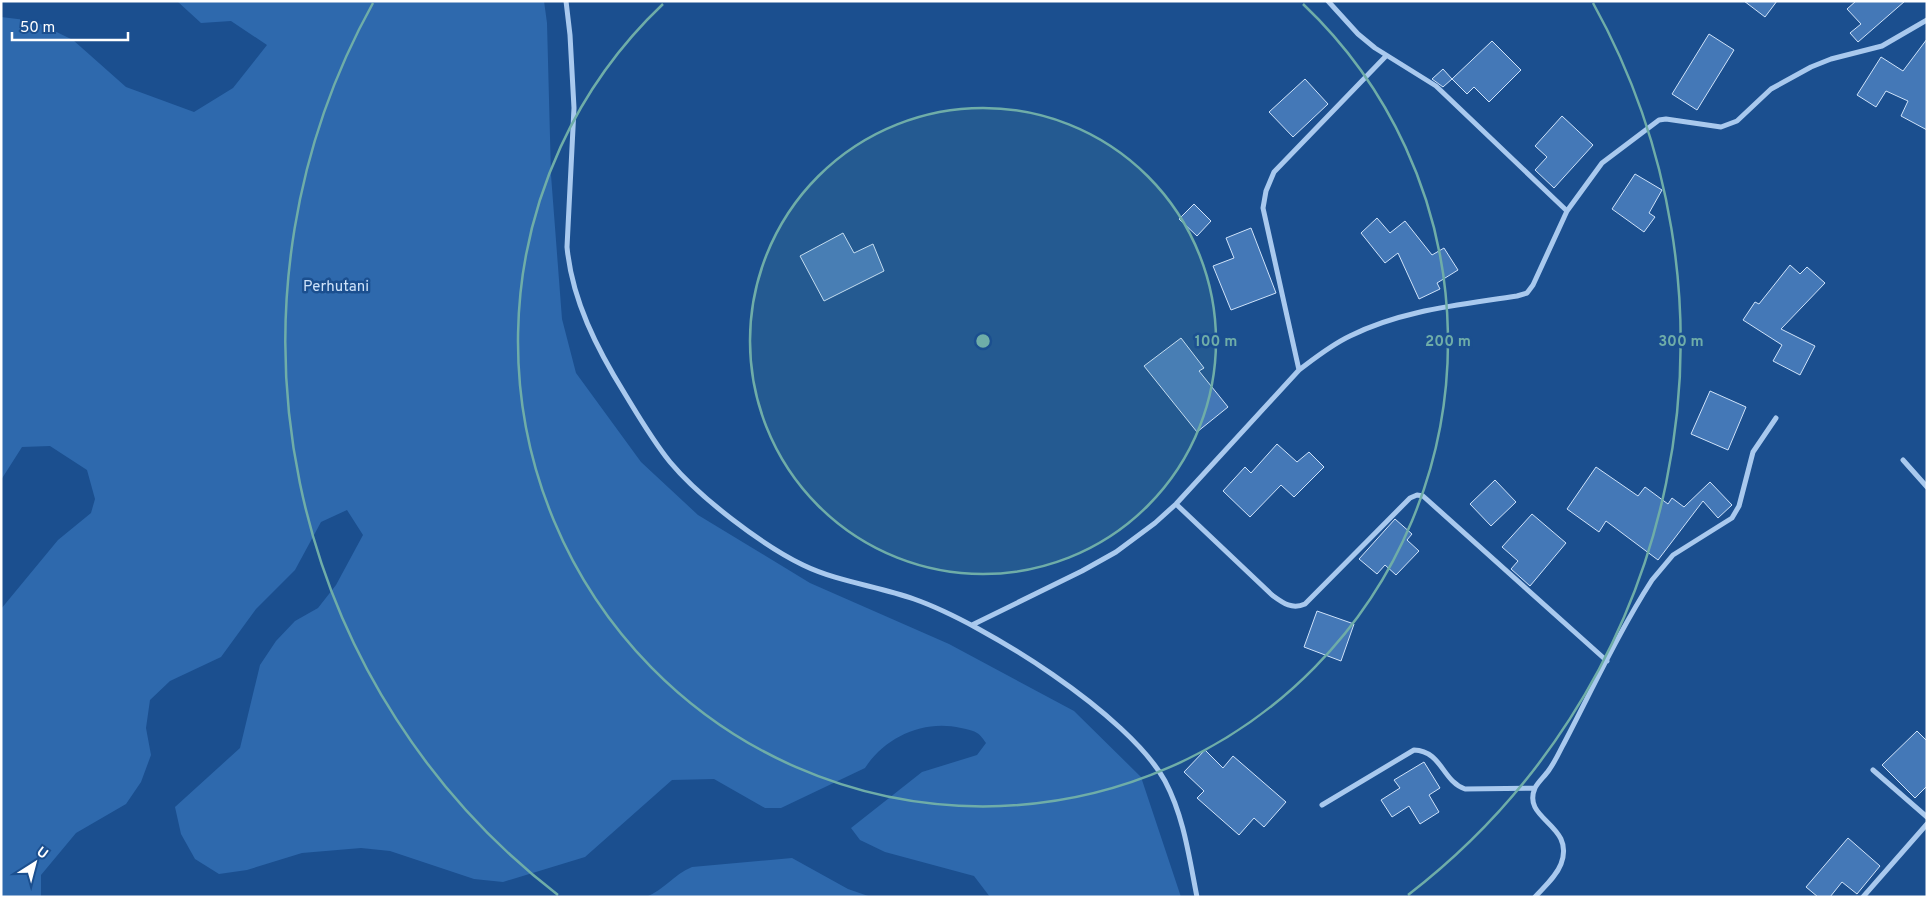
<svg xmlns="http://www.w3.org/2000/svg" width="1928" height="898" viewBox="0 0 1928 898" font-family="Overpass,sans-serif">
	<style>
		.green { fill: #2e69ad }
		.building { fill: #4478b7; stroke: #cfe3fa }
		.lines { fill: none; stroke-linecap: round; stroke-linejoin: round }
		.street { stroke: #a9c9ee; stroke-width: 5 }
		.ring { fill: none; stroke: #6fada8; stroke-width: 2.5 }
		.labels { text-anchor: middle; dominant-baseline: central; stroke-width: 5; stroke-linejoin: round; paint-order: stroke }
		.park-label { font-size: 15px; fill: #cfe3fa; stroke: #1b4f8f }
		.centre { fill: #6fada8; stroke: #1b4f8f; stroke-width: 2.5 }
		.ring-label { font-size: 15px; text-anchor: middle; font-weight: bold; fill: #6fada8; stroke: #1b4f8f; stroke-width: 5; stroke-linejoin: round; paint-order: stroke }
	</style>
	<rect width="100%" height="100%" fill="#1b4f8f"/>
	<path class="green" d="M177 1H544L547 23 551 175 562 319 576 373 641 462 698 515 810 583 949 644 1074 711 1141 777 1181 897H990L974 876 885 852 860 840 851 828 922 772 977 755 986 743C978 731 975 731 961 728 924 719 885 737 865 768L781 808H765L714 779 672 780 585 857 503 882 474 879 390 851 361 848 302 853 247 870 219 874 195 859 181 834 175 807 240 748 260 665 276 641 295 621 318 608 336 585 363 535 347 510 321 522 295 570 256 609 221 657 170 681 150 700 146 728 151 755 141 782 126 804 76 833 41 875V897H1V609L58 540 91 513 95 499 87 470 50 446 22 447 1 480V17L34 21 73 40 126 87 194 112 233 88 267 45 231 21 201 23Z
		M792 858 848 889 871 897H646C664 890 673 875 692 867Z"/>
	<path class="building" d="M1744 1H1777L1765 17Z
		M1856 1H1905L1858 42 1850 33 1861 24 1847 9Z
		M1709 34 1734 50 1697 110 1672 94Z
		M1927 39V130L1901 116 1908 101 1886 91 1876 107 1857 95 1881 57 1903 71Z
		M1492 41 1521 70 1489 102 1474 87 1467 94 1452 79Z
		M1443 69 1452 79 1443 87 1432 79Z
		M1305 79 1328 104 1293 137 1269 112Z
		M1562 116 1593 145 1554 188 1535 170 1547 157 1535 146Z
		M1635 174 1662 190 1649 213 1655 217 1644 232 1612 209Z
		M1194 204 1211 221 1197 236 1179 219Z
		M1377 218 1390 233 1405 221 1432 255 1444 248 1458 270 1437 283 1440 289 1419 299 1398 253 1385 263 1361 233Z
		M1251 228 1276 293 1231 310 1213 266 1234 258 1226 238Z
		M843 233 854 253 873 244 884 271 824 301 800 256Z
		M1790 265 1800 274 1807 267 1825 283 1781 329 1815 346 1800 375 1773 361 1782 345 1743 320 1755 302 1759 304Z
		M1181 338 1204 368 1199 371 1228 407 1197 432 1144 366Z
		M1710 391 1746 407 1728 450 1691 434Z
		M1277 444 1297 462 1309 452 1324 467 1294 497 1281 485 1250 517 1223 491 1245 467 1251 473Z
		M1596 467 1638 496 1645 487 1668 504 1672 498 1684 507 1710 482 1732 505 1718 518 1703 501 1658 560 1606 521 1599 532 1567 509Z
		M1495 480 1516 502 1491 526 1470 504Z
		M1532 514 1566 543 1530 586 1511 569 1518 561 1502 547Z
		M1395 519 1412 534 1407 540 1419 551 1396 575 1385 565 1377 574 1359 559Z
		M1317 611 1354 624 1341 661 1304 647Z
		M1917 731 1927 741V786L1915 798 1882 765Z
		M1205 750 1223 768 1233 756 1286 802 1264 827 1254 818 1239 835 1197 798 1204 791 1184 772Z
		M1424 762 1440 788 1429 795 1439 812 1420 824 1409 806 1392 817 1381 800 1400 788 1394 780Z
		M1848 838 1880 866 1857 894 1842 882 1830 897H1818L1806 887Z"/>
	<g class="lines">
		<path class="street" d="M566 1 570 35 574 108 567 247C572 300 597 349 625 394 639 417 653 441 670 462 700 498 762 545 803 565 838 582 878 586 914 599 985 624 1129 715 1165 781 1184 817 1189 857 1197 897
			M1328 1 1358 34 1375 48 1436 86 1567 211 1602 163 1659 120 1666 119 1721 127 1737 121 1771 89 1811 67 1831 59 1882 46 1927 20
			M1299 370 1263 208 1266 191 1274 172 1386 56
			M1903 460 1927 487
			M1176 504 1272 595C1283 603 1292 610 1305 604L1410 498 1417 495 1423 496 1607 661
			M972 625 1082 571 1116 552 1155 523 1176 504 1299 370C1315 358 1331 345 1350 336 1402 310 1460 305 1517 296L1527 293 1533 285 1567 211
			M1873 770 1927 817
			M1322 805 1414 750C1442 751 1442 781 1465 789L1535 788
			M1535 897C1544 887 1556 877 1561 864 1576 824 1521 820 1535 788 1538 782 1545 776 1549 770 1554 763 1558 755 1562 747 1591 692 1618 633 1652 580L1673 555 1732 518 1739 506 1753 452 1776 418
			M1863 897 1927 824"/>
	</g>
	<circle cx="983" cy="341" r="233" fill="#6fada8" fill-opacity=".12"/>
	<g class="ring">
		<circle cx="983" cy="341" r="233"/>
		<path d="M1303 4A465 465 0 1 1 663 4"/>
		<path d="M558 895A698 698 0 0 1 373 3M1593 3A698 698 0 0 1 1408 895"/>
	</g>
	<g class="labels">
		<g class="park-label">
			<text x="336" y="287">Perhutani</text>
		</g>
	</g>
	<circle cx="983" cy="341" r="8" class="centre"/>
	<g class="ring-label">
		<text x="1216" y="346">100 m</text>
		<text x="1448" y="346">200 m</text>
		<text x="1681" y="346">300 m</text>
	</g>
	<rect width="1928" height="898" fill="none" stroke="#ffffff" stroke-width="5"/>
	<g transform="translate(35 863) rotate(36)" stroke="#1b4f8f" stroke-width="4" paint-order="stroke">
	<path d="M0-4L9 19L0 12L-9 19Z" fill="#ffffff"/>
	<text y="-8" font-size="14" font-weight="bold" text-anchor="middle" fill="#ffffff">U</text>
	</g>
	<path d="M12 32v8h116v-8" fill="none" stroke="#ffffff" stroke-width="2.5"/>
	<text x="20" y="32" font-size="15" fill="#ffffff" stroke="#1b4f8f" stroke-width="4" paint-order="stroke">50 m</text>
</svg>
